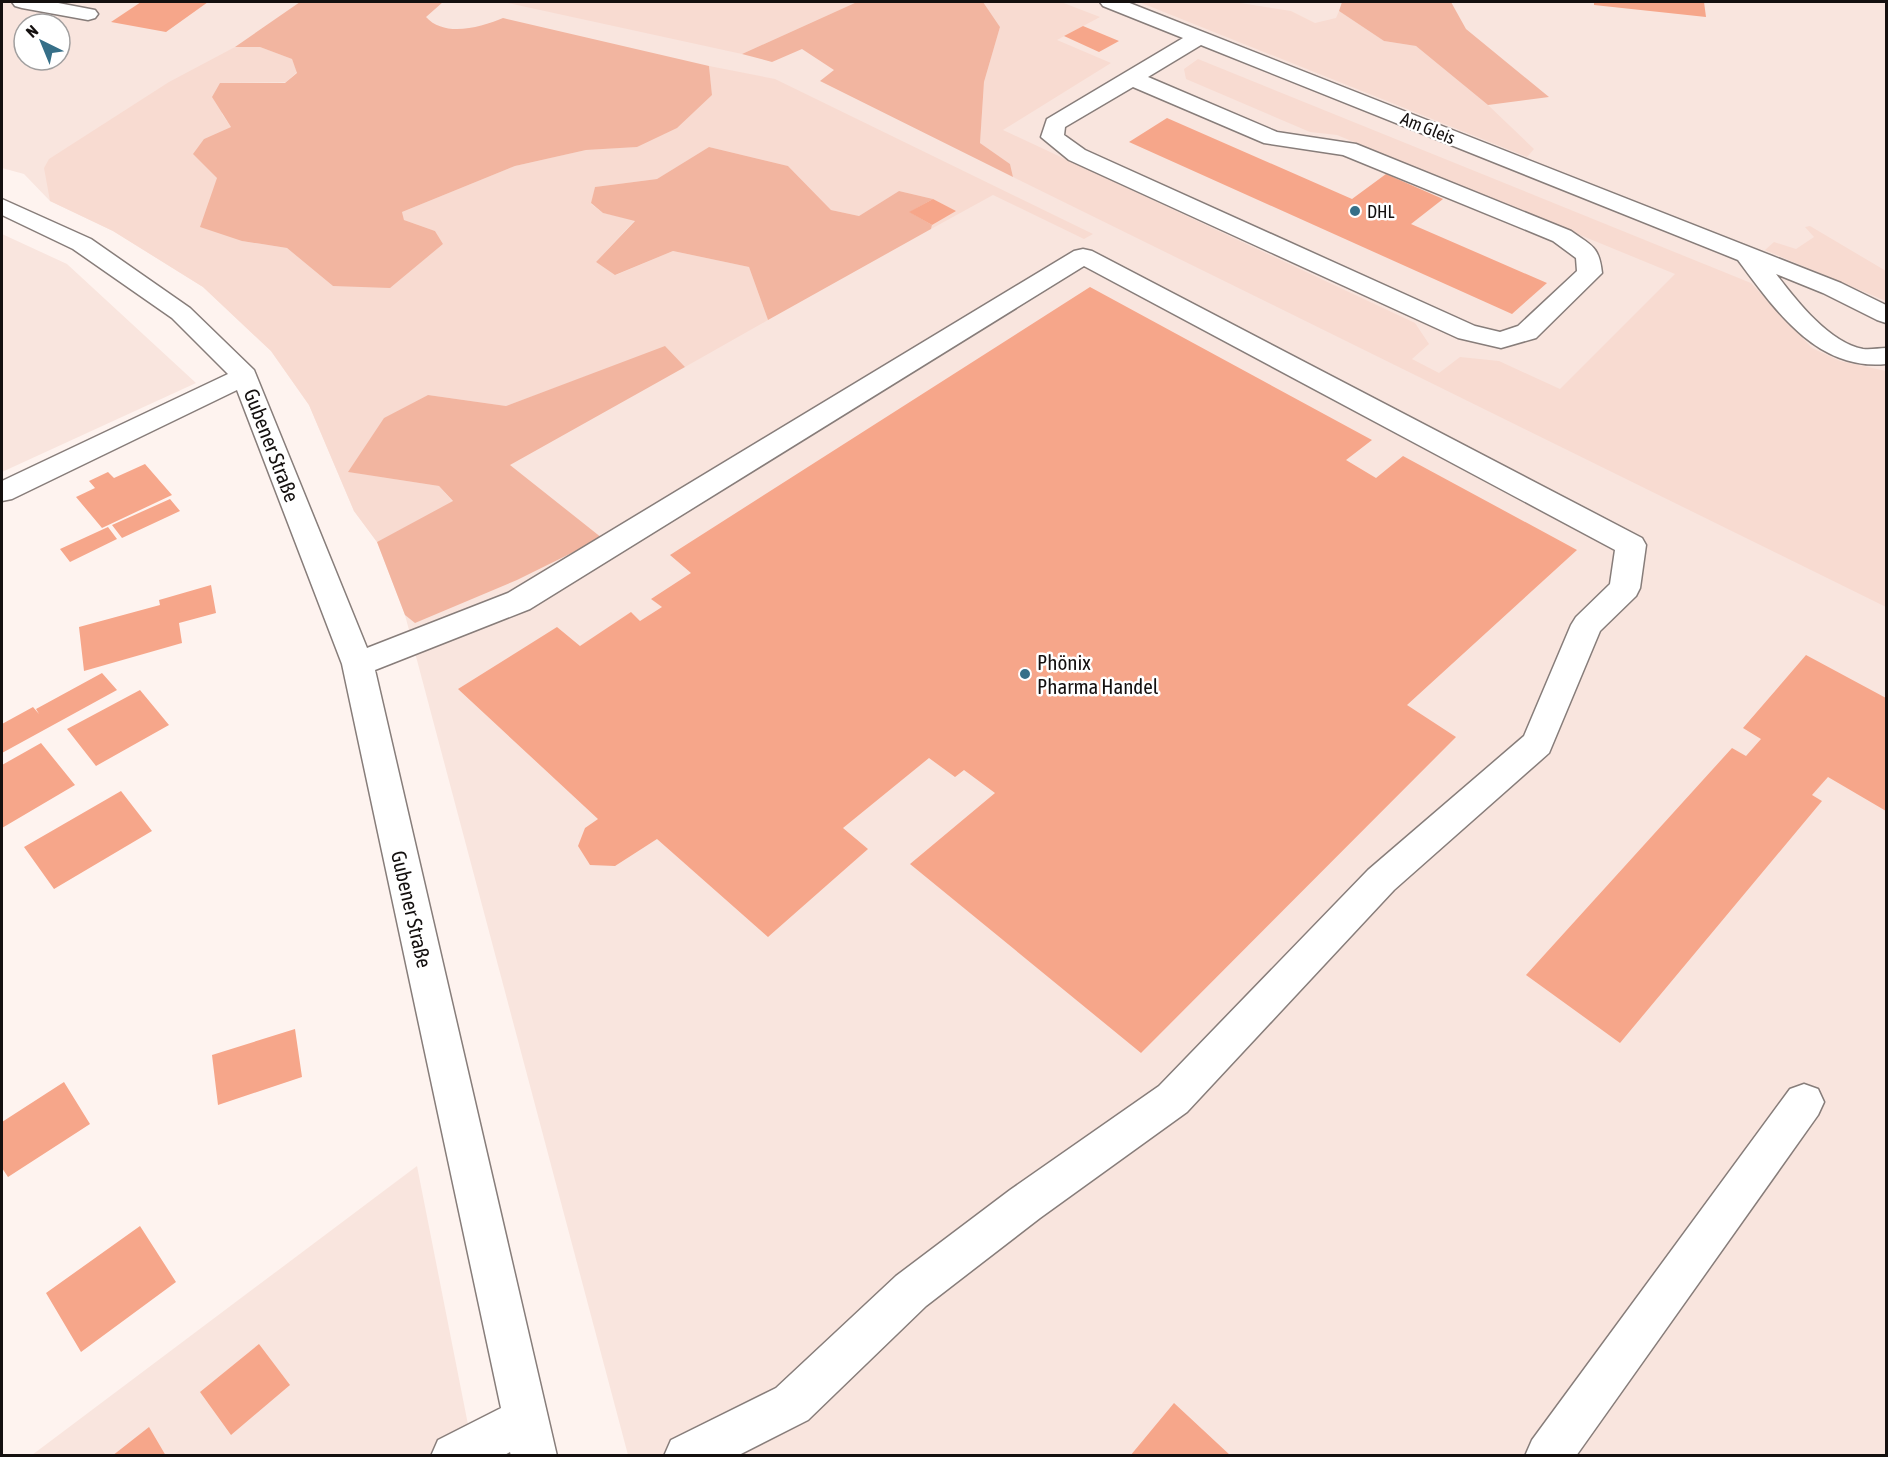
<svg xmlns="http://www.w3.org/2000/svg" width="1888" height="1457" viewBox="0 0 1888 1457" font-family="'Asap Condensed',sans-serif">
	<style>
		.built { fill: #f9e5de; fill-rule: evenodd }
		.green { fill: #f8dbd1 }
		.forest { fill: #f2b5a0 }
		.building { fill: #f6a68a }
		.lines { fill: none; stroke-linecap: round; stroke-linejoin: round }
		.minor-casing { stroke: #877d7a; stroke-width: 3 }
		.minor { fill: #fff; fill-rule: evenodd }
		.poi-dot { fill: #366f88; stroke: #fff; stroke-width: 2 }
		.labels { text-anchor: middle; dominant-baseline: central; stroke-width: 5; stroke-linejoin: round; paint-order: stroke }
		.far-street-label { font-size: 18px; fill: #14100f; stroke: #fff }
		.far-poi-label { font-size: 18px; fill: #14100f; stroke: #fff; text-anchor: start }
		.street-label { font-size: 21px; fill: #14100f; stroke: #fff }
		.poi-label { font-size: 21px; fill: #14100f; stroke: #fff; text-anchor: start }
	</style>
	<rect width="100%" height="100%" fill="#fef3ef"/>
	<path class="built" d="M2 2H1886V1455H628L405 615 377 542 354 511 309 405 271 351 203 287 113 231 50 201 24 174 2 168ZM24 24H60V60H24Z
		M2 234 67 264 196 383 2 472Z
		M417 1166 474 1455H32Z"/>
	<path class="green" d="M503 2H857L742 54Z
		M983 2H1061L1100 17 1057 40 1111 63 1003 130 1415 323 1429 344 1412 359 1439 373 1460 357 1499 361 1560 389 1675 274 1337 135 1310 132 1186 79 1184 69 1198 59 1751 283 1812 348 1840 361 1886 371V607L1013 177 1010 164 980 143 984 82 1000 27Z
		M1139 2H1234L1291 11 1315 23 1336 18 1339 11 1384 41 1416 46 1488 105 1534 149 1527 157Z
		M235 47H260L292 59 297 72 286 82 220 83 222 114 231 127 204 139 242 241 287 248 333 286 417 265 443 244 435 231 404 220 402 212 515 166 586 150 634 147 712 95 709 66 775 79 1093 234 1084 239 993 195 931 229 932 225 955 211 933 199 899 191 859 216 831 210 788 166 709 147 657 179 595 187 591 204 603 213 635 220 596 262 616 275 673 251 749 267 768 320 685 367 665 347 506 406 428 395 385 418 349 472 439 486 453 502 377 542 354 511 309 405 271 351 203 287 113 231 50 201 44 168 49 159 169 82Z
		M1810 226 1886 271V301L1765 250 1774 242 1796 249 1814 237 1805 227Z"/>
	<path class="forest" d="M300 2H443L426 17C445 38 481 27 503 18L709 66 712 95 677 128 637 147 586 150 515 166 402 212 404 220 435 231 443 244 390 288 333 286 287 248 242 241 200 227 217 178 193 154 204 139 231 127 212 97 220 83H285L297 73 292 59 260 47H235Z
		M857 2H983L1000 27 984 82 980 143 1010 164 1013 177 820 81 834 70 802 49 772 62 742 54Z
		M1342 2H1451L1466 29 1549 97 1488 105 1416 46 1384 41 1339 11Z
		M709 147 788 166 831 210 859 216 899 191 933 199 910 212 932 225 931 229 768 320 749 267 673 251 615 275 596 262 635 221 603 213 591 203 595 187 657 179Z
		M665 346 685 367 510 465 602 538 517 580 415 623 405 615 377 542 453 501 439 486 348 472 384 418 428 395 506 406Z"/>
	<path class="building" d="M141 2H208L166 32 111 22Z
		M1594 2H1704L1706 17 1594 5Z
		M1083 26 1119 41 1099 52 1064 36Z
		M1167 118 1352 199 1386 174 1443 199 1411 224 1547 283 1512 314 1129 142Z
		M933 199 956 211 932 225 909 212Z
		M1090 287 1372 440 1346 460 1376 478 1403 456 1577 550 1407 705 1456 737 1141 1053 910 864 995 793 964 770 955 777 929 758 843 828 868 849 768 937 657 839 615 866 590 865 578 846 585 828 598 819 458 689 557 627 580 646 631 612 640 621 662 607 651 599 691 573 670 555Z
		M145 464 172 495 102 528 76 497 95 488 89 481 108 472 114 478Z
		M170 499 180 511 122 538 112 525Z
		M108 527 117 539 70 562 60 549Z
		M211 585 216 613 179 623 182 643 84 671 79 627 160 605 159 600Z
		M1806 655 1886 698V811L1828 777 1812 795 1822 801 1620 1043 1526 975 1732 748 1746 756 1761 739 1743 728Z
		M102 673 117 690 2 753V724L33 707 39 714 36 709Z
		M140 690 169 725 96 766 67 729Z
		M41 743 75 785 2 828V765Z
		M121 791 152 831 54 889 24 847Z
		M295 1029 302 1077 218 1105 212 1055Z
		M64 1082 90 1124 8 1177 2 1168V1122Z
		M140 1226 176 1282 81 1352 46 1293Z
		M259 1344 290 1385 231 1435 200 1392Z
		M1174 1403 1231 1456H1130Z
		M149 1427 166 1456H112Z"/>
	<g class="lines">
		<g class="minor-casing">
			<path id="minor" d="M12 2H53L95 10 98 14 95 18 88 20 22 8 15 6Z
				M1100 2H1127L1841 283 1886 305V323L1877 320 1823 293 1776 274C1796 300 1829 343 1863 349 1871 350 1879 348 1886 348V364C1817 371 1775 310 1738 260L1201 45 1148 77 1277 132 1356 144 1571 231C1592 246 1599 246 1602 273L1536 338 1501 348 1458 338 1069 160 1041 137 1047 119 1183 38 1103 6ZM1133 87 1264 143 1343 155 1553 241 1576 258 1577 271 1518 326 1500 332 1475 326 1085 150 1064 135 1065 127Z
				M2 199 91 239 190 308 254 370 367 648 508 593 1074 251 1083 249 1092 251 1642 538 1646 545 1640 588 1636 596 1600 631 1549 753 1394 890 1187 1112 1040 1218 926 1306 808 1420 737 1456H664L671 1440 776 1388 896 1276 1010 1190 1159 1086 1368 870 1524 736 1571 625 1576 617 1610 584 1615 550 1084 266 530 609 375 670 557 1456H511L510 1452 503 1456H431L438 1440 501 1408 342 664 237 390 12 499 2 501V481L228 374 172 318 73 249 2 215Z
				M1804 1084 1818 1089 1824 1102 1818 1115 1576 1456H1525L1532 1440 1790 1089Z"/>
		</g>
		<use href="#minor" class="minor"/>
	</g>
	<g class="poi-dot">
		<circle cx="1355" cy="211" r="6"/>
		<circle cx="1025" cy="674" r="6"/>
	</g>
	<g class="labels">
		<g class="far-street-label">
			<text transform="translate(1428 128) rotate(22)">Am Gleis</text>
		</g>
		<g class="far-poi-label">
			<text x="1367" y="211">DHL</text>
		</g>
		<g class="street-label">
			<text transform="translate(272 445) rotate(69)">Gubener Straße</text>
			<text transform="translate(412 909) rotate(77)">Gubener Straße</text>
		</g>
		<g class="poi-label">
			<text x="1037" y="662">Phönix<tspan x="1037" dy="24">Pharma Handel</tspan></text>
		</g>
	</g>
	<rect width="1888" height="1457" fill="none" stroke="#14100f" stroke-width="6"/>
	<g transform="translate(42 42) rotate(317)"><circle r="28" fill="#ffffff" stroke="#a19f9f" stroke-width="1.5"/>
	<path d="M0-4.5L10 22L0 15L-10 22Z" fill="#366f88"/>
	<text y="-9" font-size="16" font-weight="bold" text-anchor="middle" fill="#14100f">N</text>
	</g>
</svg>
